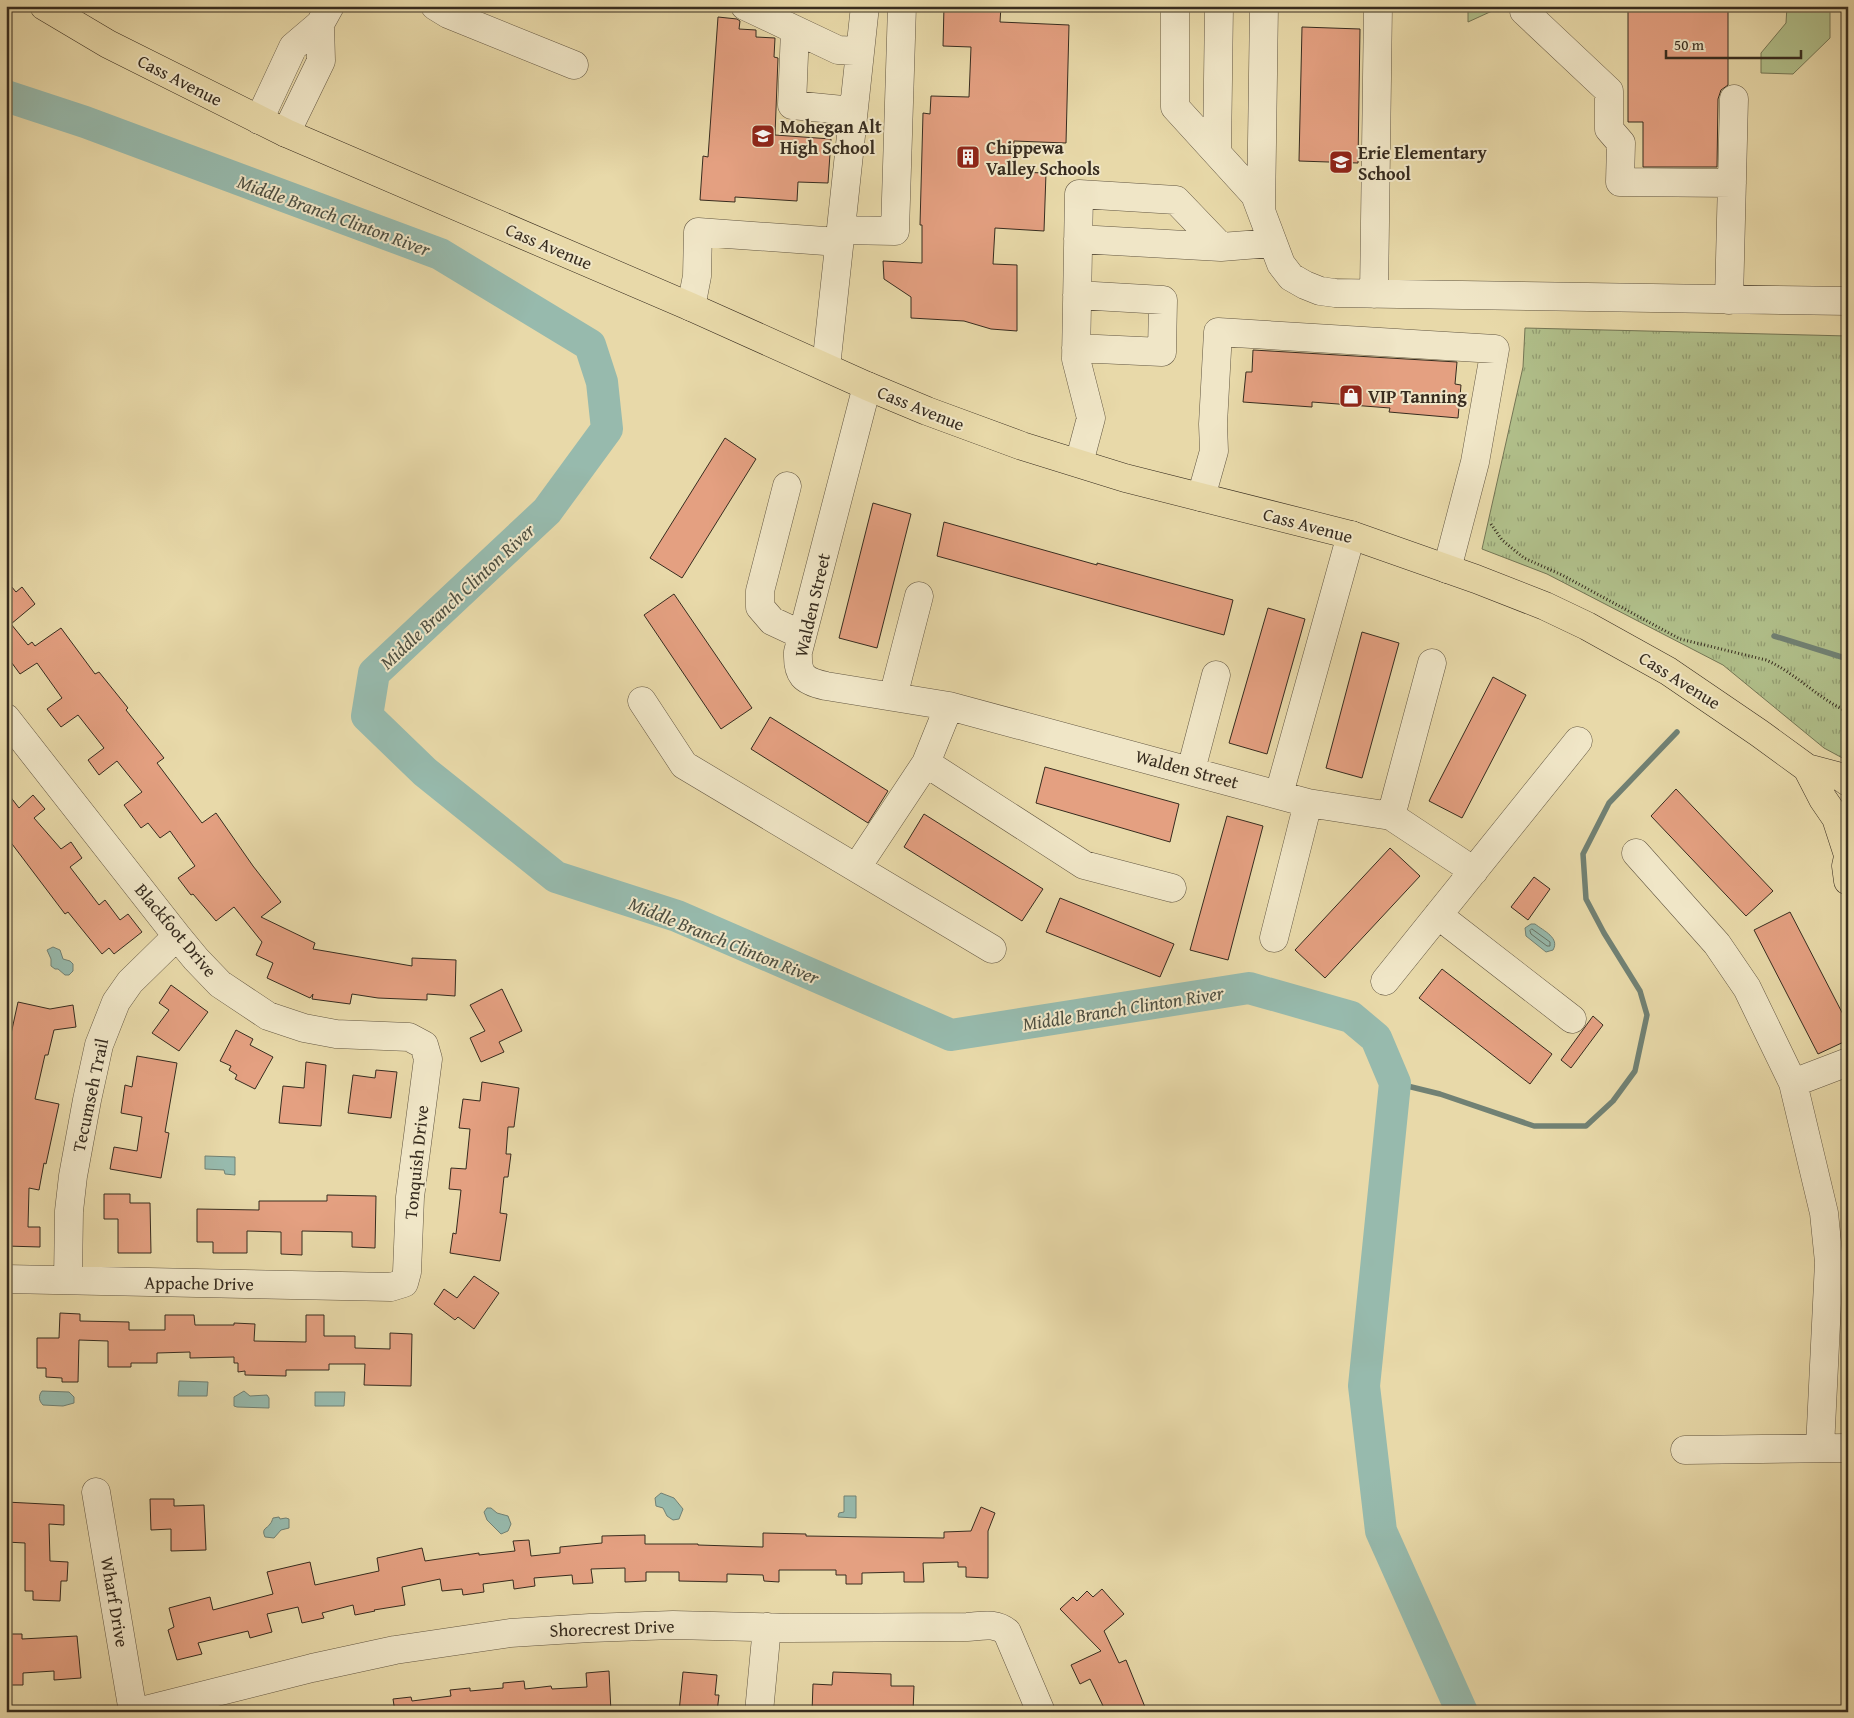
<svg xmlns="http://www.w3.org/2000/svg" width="1854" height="1718" viewBox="0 0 1854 1718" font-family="'Gentium Book Plus',serif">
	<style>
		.grass { fill: url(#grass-tufts); stroke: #747655 }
		.green { fill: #b1c08b; stroke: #747655 }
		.water { fill: #97baad; stroke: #718174 }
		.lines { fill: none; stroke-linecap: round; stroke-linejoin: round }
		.shore { stroke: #677366; stroke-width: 1 }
		.stream { stroke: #718174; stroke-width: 5.5 }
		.river { stroke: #97baad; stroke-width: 32 }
		.building { fill: #e4a081; stroke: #372c1f }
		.minor-casing { stroke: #635742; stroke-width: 29 }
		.major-casing { stroke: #372c1f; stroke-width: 29 }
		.path { stroke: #372c1f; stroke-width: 3; stroke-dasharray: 1 2.5; stroke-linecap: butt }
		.minor { stroke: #f0e6c7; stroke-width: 28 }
		.major { stroke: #e8d9a9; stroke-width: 28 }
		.labels { text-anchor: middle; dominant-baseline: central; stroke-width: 4; stroke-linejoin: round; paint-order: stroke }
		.street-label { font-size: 18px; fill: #372c1f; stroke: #f0e6c7 }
		.poi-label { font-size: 18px; font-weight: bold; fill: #372c1f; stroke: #f0e6c7; text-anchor: start }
		.water-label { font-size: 19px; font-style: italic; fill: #4f5042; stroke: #f0e6c7 }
	</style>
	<defs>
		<pattern id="grass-tufts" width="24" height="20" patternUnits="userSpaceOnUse" patternTransform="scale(1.25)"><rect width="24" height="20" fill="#b1c08b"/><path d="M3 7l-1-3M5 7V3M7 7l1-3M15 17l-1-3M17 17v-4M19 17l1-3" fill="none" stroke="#919c71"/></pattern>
	</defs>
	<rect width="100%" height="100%" fill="#e8d9a9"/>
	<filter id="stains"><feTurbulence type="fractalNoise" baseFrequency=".004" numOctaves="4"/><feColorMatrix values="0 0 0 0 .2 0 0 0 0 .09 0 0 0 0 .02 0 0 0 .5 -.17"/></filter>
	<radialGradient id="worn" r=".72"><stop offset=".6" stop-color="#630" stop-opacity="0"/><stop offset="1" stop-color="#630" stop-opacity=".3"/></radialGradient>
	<path class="grass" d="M1525 328 1848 336V761L1824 748 1723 665 1547 574 1482 549 1523 367Z"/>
	<path class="green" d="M1468 6H1503L1468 22Z
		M1787 6H1830V38L1793 74 1761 73V53L1786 23Z"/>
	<path class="water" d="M1531 924H1535C1544 931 1560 938 1553 950L1546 952 1526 936 1525 928Z
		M53 947 60 950 63 959 70 961 73 964V971L69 975H65L58 969H55L51 966V959L47 950Z
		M205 1156 235 1157V1175L225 1174 224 1170 205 1169Z
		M179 1381 208 1382 207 1396H178Z
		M42 1391 69 1392 74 1397V1403L63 1406 43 1405C39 1401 38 1396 42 1391Z
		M244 1391 250 1396 267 1395 269 1398V1408L237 1407 234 1406V1397Z
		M315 1392H345L344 1406H315Z
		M661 1493 674 1498 683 1509 679 1519 673 1520 667 1516 663 1508 656 1506 655 1498Z
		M844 1496H856V1518L838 1517 839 1513 844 1512Z
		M487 1508H491L497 1513 508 1516 511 1524 508 1531 501 1534 487 1520 484 1512Z
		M279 1517 280 1519 286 1518 289 1519V1528L281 1530 274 1538 265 1537C261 1528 267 1529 270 1524 272 1522 272 1520 273 1518Z"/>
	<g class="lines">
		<path class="shore" d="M1532 929 1550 942V946H1547L1531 934 1530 931Z"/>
		<path class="stream" d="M1774 636 1848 659
			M1395 1083 1440 1094 1534 1126H1586L1613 1101 1635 1071 1647 1015 1640 991 1604 933 1586 899 1583 854 1609 803 1677 732"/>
		<path class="river" d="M6 96 85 122 440 254 590 345 602 382 607 429 547 511 374 673 367 716 425 772 556 877 677 916 951 1035 1249 988 1351 1017 1376 1038 1395 1083 1364 1386 1381 1531 1462 1712"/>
	</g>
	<path class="building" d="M944 6H1001L1000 22 1069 25 1066 143 1014 141 1013 172 1046 173 1044 231 995 228 993 264 1017 265V331L991 329 964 321 911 318V297L884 279 883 261 922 263V225H920L923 113 930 114 931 96 969 97 971 47 943 46Z
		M1628 6H1728V85L1721 90 1718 99 1717 167H1643V122H1628Z
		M718 17 737 19 740 21 739 29 756 30V37L775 38 774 57 778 58 775 135 831 139 828 183 798 182 797 201 735 197V202L700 200 703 156 708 157Z
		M1302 27 1360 29 1358 163 1299 161Z
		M1253 350 1457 362 1455 384 1461 385 1458 418 1389 412 1390 408 1312 402V407L1243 402 1246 372H1252Z
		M725 438 756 459 682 578 650 558Z
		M873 503 911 514 877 648 839 638Z
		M944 522 1097 565V563L1233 600 1224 635 937 556Z
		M6 580 16 592 22 587 35 604 11 624 28 645 32 642 35 646 61 628 95 674 99 672 128 708 126 710 164 758 157 763 202 823 216 813 253 866 281 902 261 917 315 943 313 949 412 966V958L456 960 455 996 427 994V1000L378 998 352 994 350 1004 312 999 313 994 310 998 267 978 273 963 256 955 262 942 234 907 216 921 193 894 191 895 178 878 195 866 170 831 160 838 148 823 141 828 124 805 142 792 117 761 99 775 88 760 104 748 78 715 61 727 47 709 62 698 37 663 20 674 6 655Z
		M674 594 752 708 721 729 644 615Z
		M1268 608 1305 619 1267 754 1229 743Z
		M1362 632 1399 643 1362 778 1326 768Z
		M1493 677 1526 695 1462 818 1429 801Z
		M770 717 888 791 868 823 751 749Z
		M1045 767 1179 804 1170 842 1036 803Z
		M1676 789 1773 891 1746 916 1651 816Z
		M6 791 19 808 33 795 45 809 34 818 61 849 71 842 82 858 70 867 99 905 105 900 120 920 128 914 142 932 114 954 109 948 102 954 68 912 65 914 6 836Z
		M924 814 1043 889 1022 921 904 847Z
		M1227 816 1263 826 1228 960 1190 950Z
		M1390 848 1420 876 1325 978 1295 950Z
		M1534 877 1550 889 1528 920 1511 907Z
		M1060 898 1174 944 1160 977 1046 932Z
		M1790 912 1848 1024V1040L1818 1054 1754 930Z
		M1442 969 1552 1054 1530 1084 1419 998Z
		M171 985 208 1012 179 1051 152 1033 169 1010 159 1003Z
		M502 989 522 1031 499 1042 504 1052 481 1062 470 1038 485 1031 470 1005Z
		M18 1002 50 1009 73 1005 76 1027 54 1030 48 1055H45L35 1099 59 1104 46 1164 44 1163 39 1190 29 1188 28 1227H40V1247L6 1246V1057Z
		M1593 1016 1603 1025 1571 1068 1561 1060Z
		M236 1030 253 1039 250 1045 273 1057 255 1089 235 1079 237 1075 229 1070 231 1066 220 1061Z
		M137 1056 177 1063 165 1132 169 1133 161 1178 110 1169 114 1147 137 1151 142 1117 121 1113 125 1085 132 1087Z
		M306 1062 326 1065 321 1126 279 1123 283 1086 304 1088Z
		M376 1070 397 1072 391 1118 348 1113 353 1075 375 1078Z
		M482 1082 519 1088 514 1127H508L506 1154H511L508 1177H504L500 1213 507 1214 500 1261 450 1253 453 1233 456 1234 461 1190 449 1189 451 1168 466 1169 470 1129 459 1128 463 1099 480 1101Z
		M104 1194H130V1203H150L151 1253H118V1219H104Z
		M327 1195 376 1196 375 1248 352 1247V1232L302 1231V1255L281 1254V1232L247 1231V1253H213V1242H197V1209L259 1210V1201H327Z
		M474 1276 499 1293 474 1329 458 1317 455 1320 434 1304 444 1289 457 1298Z
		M60 1313 80 1314V1321L129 1322V1330H165V1315H194L195 1325H234V1323L255 1324 254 1341 306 1342V1315H324V1336H355V1348L390 1349V1333L412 1334 411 1386 364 1385 365 1364H329V1370H286V1376L245 1375V1371L238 1372V1363H234V1357L190 1358V1352L157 1353V1363H131V1367H108V1341L79 1340 78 1382H62V1378L46 1377V1368H37V1338H59Z
		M150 1499H174V1506L204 1505 206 1550 171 1551V1529L151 1530Z
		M6 1502 64 1505V1525L49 1524 50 1561 68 1562 67 1581H61L60 1601 33 1600V1591H25V1543L6 1542Z
		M981 1507 995 1513 988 1531V1578L966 1577V1567H958V1562L923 1563 924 1582H904V1572L862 1573V1584H846V1575H836V1570H779V1582L764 1581 763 1575 727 1574V1582L679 1581V1572H646V1581L625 1582V1568L591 1569 593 1583 573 1584 572 1575 534 1578 535 1586 514 1589 513 1580 483 1584 484 1592 463 1595 462 1589 442 1591 440 1579 402 1587 405 1605 374 1610 375 1611 355 1615 353 1605 322 1613 324 1618 302 1623 298 1607 267 1614 272 1632 250 1638 248 1631 198 1643 202 1654 177 1660 168 1630 174 1627 169 1608 210 1597 213 1610 273 1594 267 1572 310 1562 315 1585 379 1571 377 1558 422 1548 425 1561 479 1553V1555L515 1551 513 1541 529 1540 531 1556 560 1553V1547L602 1543V1536L645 1535V1544H698V1545L763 1547V1533L806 1534V1536L944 1538V1532L971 1531Z
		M1102 1589 1124 1614 1104 1631 1119 1663 1126 1660 1147 1712H1106L1090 1679 1080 1684 1071 1665 1101 1651 1060 1609 1073 1597 1077 1601 1087 1591 1093 1597Z
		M6 1634H22V1639L77 1636 81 1678 54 1680V1671L23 1673V1685H6Z
		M609 1671 611 1712H395L393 1699 411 1697 412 1701 451 1696 450 1690 470 1688V1691L503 1688V1683L524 1681 525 1689 551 1686 552 1689 587 1687 586 1673Z
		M683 1672 717 1675 715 1695H719L717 1712H679Z
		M833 1672 891 1674V1686H914L913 1712H812L813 1684 832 1685Z"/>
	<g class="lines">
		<g class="minor-casing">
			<path id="minor" d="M435 6 448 14 574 65
				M745 6 838 50 860 51
				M1175 6V107L1255 195 1281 264 1291 277 1305 285 1320 291 1335 293 1848 301
				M1524 6V11L1609 91V129L1621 143 1620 182 1732 183
				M795 30 792 105 853 111
				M259 120 293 47 320 24 330 6
				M286 133 321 61 320 24
				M1217 153 1219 6
				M1261 211 1264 6
				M841 230 895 231 902 6
				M1078 239 1221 247
				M1374 294 1378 6
				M1729 300 1734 99
				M691 307 697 276 698 232 839 242
				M1076 348 1162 352 1163 300 1077 295
				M826 367 865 6
				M867 386 798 652C797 675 803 681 826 686L949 706 1308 803 1391 816 1474 871
				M1079 463 1091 418 1076 359 1079 194 1176 200 1221 247 1273 243
				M787 486 760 591V607L772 621 802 635
				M1201 497 1214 451 1213 424 1218 332 1495 349 1475 462 1447 569
				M893 697 919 596
				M642 701 684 765 992 949
				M6 718 177 936 196 959 220 984 268 1016 304 1028 336 1034 409 1037 424 1045 428 1059 410 1197 407 1272 404 1283 391 1287 6 1279
				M926 763 1084 865 1172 888
				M1191 770 1216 675
				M1279 794 1351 535
				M1391 816 1432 663
				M1636 853 1717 944 1747 988 1793 1083 1824 1213 1829 1262 1820 1448
				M857 867 926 763 949 706
				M1438 915 1572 1019
				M1274 938 1308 803
				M1385 981 1578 741
				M1793 1083 1848 1062
				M68 1280 69 1211 73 1176 87 1100 99 1045 116 1002 130 982 177 936
				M1685 1450 1848 1448
				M96 1492 133 1712
				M137 1712 312 1668 395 1650 510 1633 590 1628 673 1625 789 1628 967 1627C982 1626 995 1622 1007 1632L1041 1712
				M759 1712 767 1627"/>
		</g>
		<g class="major-casing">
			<path id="major" d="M44 6 108 44 286 133 691 307 867 386 927 411 1022 446 1125 478 1351 535 1476 579 1545 606 1587 626 1668 671 1759 733 1807 768 1841 777 1848 782
				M1807 768 1823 799 1836 818 1848 855
				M1848 857 1846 866 1848 881"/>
		</g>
		<path class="path" d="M1491 524 1502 540 1524 558 1562 575 1680 639 1766 660C1796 673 1817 698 1848 712"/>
		<use href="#minor" class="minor"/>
		<use href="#major" class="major"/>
	</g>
	<defs>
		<g id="school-square" transform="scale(1.25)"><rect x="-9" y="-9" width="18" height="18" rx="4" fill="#8f2418" stroke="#f0e6c7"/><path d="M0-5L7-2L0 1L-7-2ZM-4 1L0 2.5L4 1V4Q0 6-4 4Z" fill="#fff"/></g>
		<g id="building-square" transform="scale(1.25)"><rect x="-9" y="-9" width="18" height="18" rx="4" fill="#8f2418" stroke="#f0e6c7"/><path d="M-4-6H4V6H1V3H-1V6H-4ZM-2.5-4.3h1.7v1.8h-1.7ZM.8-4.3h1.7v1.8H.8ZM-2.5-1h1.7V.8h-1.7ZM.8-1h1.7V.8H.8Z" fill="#fff"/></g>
		<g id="shop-square" transform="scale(1.25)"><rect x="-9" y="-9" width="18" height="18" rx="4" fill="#8f2418" stroke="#f0e6c7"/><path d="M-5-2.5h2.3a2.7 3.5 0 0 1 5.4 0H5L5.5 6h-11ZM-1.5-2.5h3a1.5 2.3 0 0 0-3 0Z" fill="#fff"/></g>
	</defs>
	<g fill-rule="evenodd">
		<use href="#school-square" x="763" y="136"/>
		<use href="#building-square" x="968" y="157"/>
		<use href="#school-square" x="1341" y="162"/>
		<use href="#shop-square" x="1351" y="396"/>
	</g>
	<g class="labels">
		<g class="street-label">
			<text transform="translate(180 80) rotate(27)">Cass Avenue</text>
			<text transform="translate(549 246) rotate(23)">Cass Avenue</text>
			<text transform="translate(921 408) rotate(22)">Cass Avenue</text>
			<text transform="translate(1308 525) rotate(15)">Cass Avenue</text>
			<text transform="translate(812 605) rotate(-77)">Walden Street</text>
			<text transform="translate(1680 680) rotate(32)">Cass Avenue</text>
			<text transform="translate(1187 769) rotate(15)">Walden Street</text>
			<text transform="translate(176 930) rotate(50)">Blackfoot Drive</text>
			<text transform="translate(90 1095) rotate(-78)">Tecumseh Trail</text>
			<text transform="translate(416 1162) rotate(-84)">Tonquish Drive</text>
			<text transform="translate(199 1283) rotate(1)">Appache Drive</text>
			<text transform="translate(115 1602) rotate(80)">Wharf Drive</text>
			<text transform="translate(612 1628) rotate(-2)">Shorecrest Drive</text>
		</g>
		<g class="poi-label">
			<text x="780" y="126">Mohegan Alt<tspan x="780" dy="21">High School</tspan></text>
			<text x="986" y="147">Chippewa<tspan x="986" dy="21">Valley Schools</tspan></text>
			<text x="1358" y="152">Erie Elementary<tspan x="1358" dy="21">School</tspan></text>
			<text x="1368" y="396">VIP Tanning</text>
		</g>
		<g class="water-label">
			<text transform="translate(334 215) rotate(20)">Middle Branch Clinton River</text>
			<text transform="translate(457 596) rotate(-43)">Middle Branch Clinton River</text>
			<text transform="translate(724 940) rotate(22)">Middle Branch Clinton River</text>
			<text transform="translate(1123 1008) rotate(-9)">Middle Branch Clinton River</text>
		</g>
	</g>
	<rect width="1854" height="1718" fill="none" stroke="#e8d9a9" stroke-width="25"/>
	<rect x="8" y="8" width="1839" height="1703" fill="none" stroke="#372c1f" stroke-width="2.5"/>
	<rect x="12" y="12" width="1829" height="1693" fill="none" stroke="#372c1f"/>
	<path d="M1666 50v8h135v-8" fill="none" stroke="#372c1f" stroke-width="2.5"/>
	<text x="1674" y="50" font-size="15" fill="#372c1f" stroke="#f0e6c7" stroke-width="4" paint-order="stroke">50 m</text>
	<rect width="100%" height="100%" filter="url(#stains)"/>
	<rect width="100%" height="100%" fill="url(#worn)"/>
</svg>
